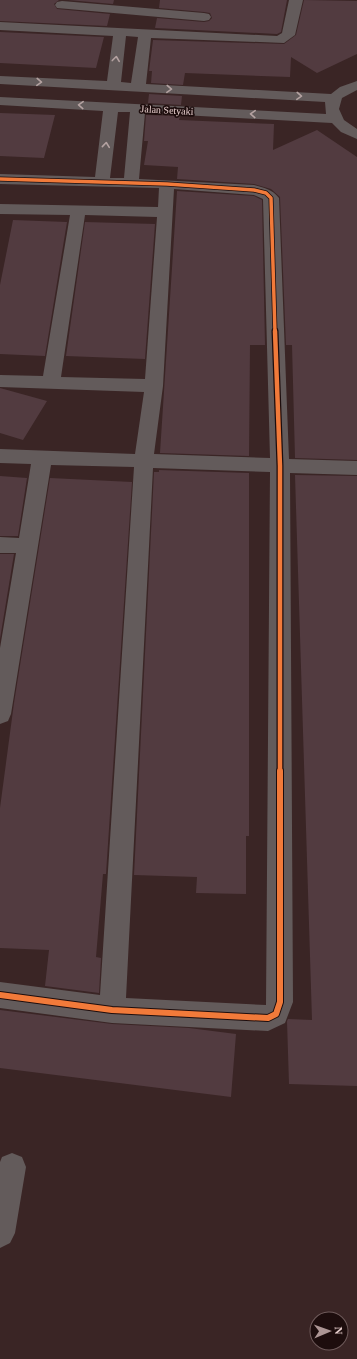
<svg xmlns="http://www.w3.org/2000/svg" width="357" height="1359" viewBox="0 0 357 1359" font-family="'Times New Roman',serif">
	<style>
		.building { fill: #523b40 }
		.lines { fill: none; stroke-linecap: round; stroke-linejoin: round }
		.minor { fill: #635b5b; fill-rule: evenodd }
		.cycleway-far2-casing { stroke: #1d0d0d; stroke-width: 5 }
		.cycleway-far1-casing { stroke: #1d0d0d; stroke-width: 7 }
		.cycleway-casing { stroke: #1d0d0d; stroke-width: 8 }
		.cycleway-far2 { stroke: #f17a3a; stroke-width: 3.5 }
		.cycleway-far1 { stroke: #f17a3a; stroke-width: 4.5 }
		.cycleway { stroke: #f17a3a; stroke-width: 6 }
		.oneway { stroke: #b4a2a1 }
		.labels { text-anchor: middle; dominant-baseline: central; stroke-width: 3.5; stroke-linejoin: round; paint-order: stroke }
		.far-street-label { font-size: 10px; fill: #ead1d0; stroke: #1d0d0d }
	</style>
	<rect width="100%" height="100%" fill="#3a2525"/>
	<path class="building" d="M0 0H59L54 4 57 9 110 14 107 26 0 21Z
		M68 0H114L113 4Z
		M160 0H287L281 32 277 34 155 28 157 18 204 22 209 21 212 18 210 13 204 12 159 8Z
		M304 0 357 1V54L317 73 291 57 290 77 185 73 183 85 151 83 152 71H149L153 40 284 44 296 35Z
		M0 32 104 37 96 68 0 63Z
		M149 94 182 96 181 105 148 103Z
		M0 113 55 115 44 158 0 156Z
		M146 115 180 116 179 120 274 124 273 150 317 130 357 157V460L295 458 292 345H286L280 197 271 189 254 184 177 179 178 167 144 165 148 141H144Z
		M177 191 254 196 262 200 265 345H250L249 456 160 453Z
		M13 220 67 222 45 356 0 354V285Z
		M85 222 155 224 145 359 66 356Z
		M0 388 47 401 23 440 0 433Z
		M159 470 249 473V836H246V894L196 893 197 877 134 875 154 472H159Z
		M295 475 357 476V1086L289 1084 287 1021 288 1019 312 1020Z
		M0 476 27 478 18 536H0Z
		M50 478 132 482 106 874H103L96 957 101 958 99 993 45 986 49 950 0 948V808L14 703Z
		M0 554H14L0 639Z
		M0 1010 112 1024 189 1028 236 1034 231 1097 0 1068Z"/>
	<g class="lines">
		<path class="minor" d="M289 0H303L295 35 284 43 151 38 146 84 331 94 340 87 357 81V90L342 98 339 109 344 120 357 129V139L341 132 332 123 145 113 139 179 254 185C264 188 272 189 279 198L289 459 357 461V475L290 473 293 1002 285 1023 268 1031 112 1023 0 1008V982L100 995 134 467 51 465 11 714 8 721 0 724V648L16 553H0V537L19 538 31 464 0 463V449L135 454 144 392 0 387V375L43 376 70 215 0 214V204L158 207 159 188 0 184V174L95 177 103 111 0 105V97L326 114 325 102 0 84V76L107 81 113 36 0 30V22L277 36 282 33ZM126 36 138 37 131 83 121 82ZM118 112H130L124 178H110ZM174 189 254 195 263 199 270 458 154 454 163 386ZM85 215 157 217 145 379 61 377ZM153 468 270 472 266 1005 126 998Z
			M62 1 204 13 209 14 211 17 209 20 204 21 57 8 55 5 57 2Z
			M12 1153 22 1157 26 1167 15 1233 10 1243 0 1248V1162L2 1157Z"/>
		<g class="cycleway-far2-casing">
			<path id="cycleway-far2" d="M0 179 167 184 254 190 266 193 271 198 275 332"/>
		</g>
		<g class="cycleway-far1-casing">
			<path id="cycleway-far1" d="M275 331 280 466V772"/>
		</g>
		<g class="cycleway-casing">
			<path id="cycleway" d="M0 995 112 1010 268 1018 276 1014 280 1002V771"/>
		</g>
		<use href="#cycleway-far2" class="cycleway-far2"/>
		<use href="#cycleway-far1" class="cycleway-far1"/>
		<use href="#cycleway" class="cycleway"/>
	</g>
	<defs><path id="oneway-chevron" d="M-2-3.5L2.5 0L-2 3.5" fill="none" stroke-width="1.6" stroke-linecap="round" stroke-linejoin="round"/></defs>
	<g class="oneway">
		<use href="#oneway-chevron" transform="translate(116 59) rotate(-83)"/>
		<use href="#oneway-chevron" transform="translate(39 82) rotate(3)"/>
		<use href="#oneway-chevron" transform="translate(169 89) rotate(3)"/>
		<use href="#oneway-chevron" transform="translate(299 96) rotate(3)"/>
		<use href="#oneway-chevron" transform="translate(81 105) rotate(-177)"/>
		<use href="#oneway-chevron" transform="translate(253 114) rotate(-177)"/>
		<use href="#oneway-chevron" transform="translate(106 145) rotate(-84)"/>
	</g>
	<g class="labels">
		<g class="far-street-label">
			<text transform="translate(167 110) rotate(3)">Jalan Setyaki</text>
		</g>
	</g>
	<g transform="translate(329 1331) rotate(88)"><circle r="19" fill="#1d0d0d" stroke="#6f5b5b"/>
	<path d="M0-3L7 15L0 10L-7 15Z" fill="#ac9594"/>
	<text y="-6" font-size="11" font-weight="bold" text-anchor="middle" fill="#ead1d0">N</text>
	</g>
</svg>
